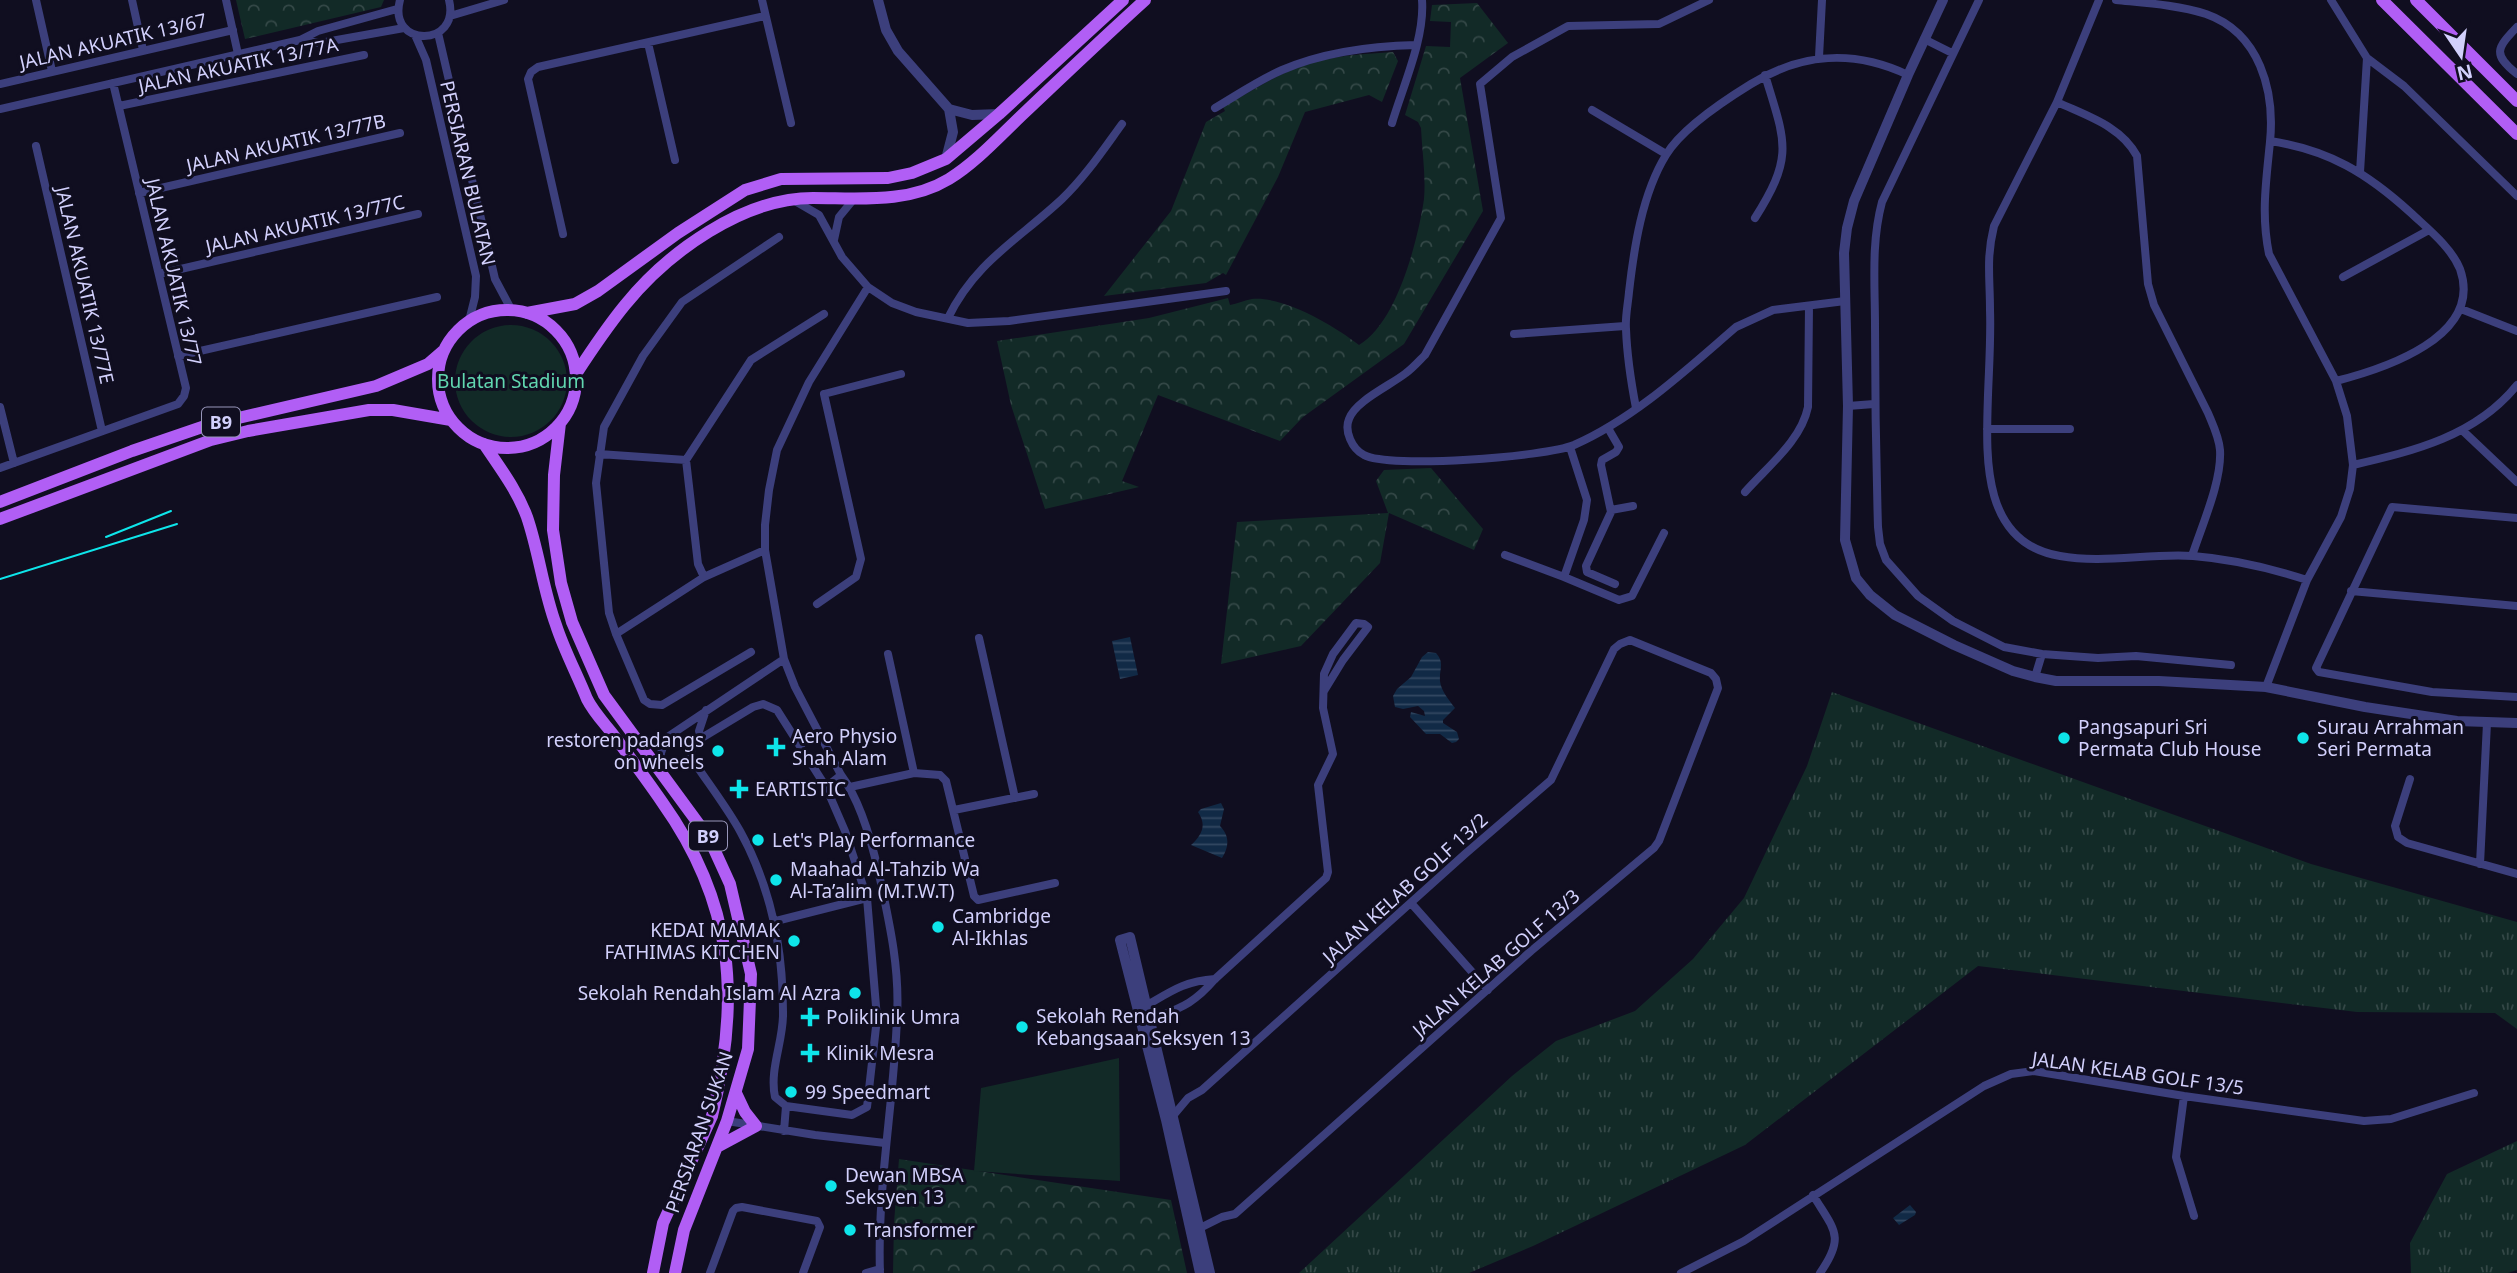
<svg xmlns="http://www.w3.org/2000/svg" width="2517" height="1273" viewBox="0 0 2517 1273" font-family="'Noto Sans',sans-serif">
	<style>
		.grass { fill: url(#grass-tufts) }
		.forest { fill: url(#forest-crowns) }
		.garden { fill: #122a27 }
		.water { fill: url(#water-rules) }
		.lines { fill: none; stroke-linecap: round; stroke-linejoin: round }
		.minor { stroke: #3c3f7c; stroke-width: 8 }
		.tertiary { stroke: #3c3f7c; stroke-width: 10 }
		.primary { stroke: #b15ef5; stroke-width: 12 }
		.tram { stroke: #0ee5ea; stroke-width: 2 }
		.poi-dot { fill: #0ee5ea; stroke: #100e20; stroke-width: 2.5 }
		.labels { text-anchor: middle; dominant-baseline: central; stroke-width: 6; stroke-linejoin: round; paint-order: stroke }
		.shield { fill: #100e20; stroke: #9896ba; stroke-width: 2 }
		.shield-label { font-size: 18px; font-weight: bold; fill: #d2d0fc }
		.street-label { font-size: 19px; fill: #d2d0fc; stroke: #100e20 }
		.park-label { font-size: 19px; fill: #61d7b0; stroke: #100e20 }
		.poi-label { font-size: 19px; fill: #d2d0fc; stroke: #100e20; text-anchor: start }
	</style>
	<defs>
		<pattern id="grass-tufts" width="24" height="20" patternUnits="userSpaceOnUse" patternTransform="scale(1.75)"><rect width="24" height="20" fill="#122a27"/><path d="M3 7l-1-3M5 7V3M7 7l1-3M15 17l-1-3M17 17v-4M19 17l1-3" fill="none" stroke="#344847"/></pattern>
		<pattern id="forest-crowns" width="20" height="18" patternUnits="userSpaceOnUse" patternTransform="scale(1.75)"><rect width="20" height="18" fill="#122a27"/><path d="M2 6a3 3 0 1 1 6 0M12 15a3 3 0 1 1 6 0" fill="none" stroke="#344847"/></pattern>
		<pattern id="water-rules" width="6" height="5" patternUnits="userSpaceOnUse" patternTransform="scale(1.75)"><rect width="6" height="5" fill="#112a46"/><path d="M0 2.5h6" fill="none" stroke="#334862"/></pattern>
	</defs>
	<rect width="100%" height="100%" fill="#100e20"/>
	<path class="grass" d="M1832 692 2311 864 2517 922V1029L2495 1013 2357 1012 1978 966 1745 1145 1533 1246 1469 1273H1299L1512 1076 1556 1041 1635 1011 1693 959 1744 898 1807 766Z
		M2517 1141V1270L2508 1273H2411L2410 1243 2447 1174Z"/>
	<path class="forest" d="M236 0H384L381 7 245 39Z
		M1477 3 1508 43 1460 78 1483 211 1404 344 1303 417 1280 441 1158 395 1122 481 1139 487 1045 509 1011 405 997 341 1149 318 1228 298 1230 305C1237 304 1245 300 1252 299 1284 296 1335 326 1359 345 1397 323 1418 240 1424 199 1426 176 1422 151 1421 128L1418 122 1405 115 1426 46 1450 47 1451 22 1430 21 1432 5Z
		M1393 52 1398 61 1382 102 1369 95 1305 112 1278 177 1226 275 1223 273 1206 283 1104 296 1171 211 1206 122 1225 111 1223 107C1252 91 1280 72 1311 63 1338 55 1366 54 1393 52Z
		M1431 468 1483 529 1474 550 1389 513 1380 563 1301 646 1221 664 1237 522 1388 513 1376 481 1384 470Z
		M899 1159 1171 1200 1187 1273H893L894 1223Z"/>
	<path class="garden" d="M455 381a56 56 0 1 1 112 0a56 56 0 1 1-112 0Z
		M1119 1058 1120 1181 974 1171 981 1088Z"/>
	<path class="water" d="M1130 637 1138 675 1120 679 1112 641Z
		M1428 652 1436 653C1445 663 1439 669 1440 681 1441 691 1449 700 1455 708L1443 720V723L1457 732 1459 739 1456 742 1452 743 1440 734H1426L1410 717 1411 712 1425 716 1424 711 1418 706 1403 709 1395 707 1393 696 1397 689 1411 677 1422 657Z
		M1221 803 1224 809 1220 826C1230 836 1229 847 1222 858L1191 845C1202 835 1207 825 1198 812L1201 809Z
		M1910 1205 1916 1212 1915 1215 1899 1225 1893 1218Z"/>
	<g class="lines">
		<path class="minor" d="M36 0 52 71
			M132 0 143 50
			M226 0 238 54
			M400 0C387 48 461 48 449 0
			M762 0 791 123
			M1709 0 1659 24 1568 26 1512 57 1480 84 1501 218 1425 355C1419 361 1413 368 1406 373 1391 385 1355 401 1349 419 1344 431 1352 449 1364 455 1389 469 1545 457 1574 445 1635 418 1686 370 1736 327L1773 310 1845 301
			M1979 0 1882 202C1871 243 1875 284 1875 326 1875 393 1876 460 1878 527L1880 544 1886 560 1918 596 1953 621 2004 647 2042 654 2098 658 2136 656 2231 665
			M2099 0 2057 102 1994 226C1986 259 1990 277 1990 310 1991 338 1989 367 1988 395 1986 457 1981 543 2060 556 2103 564 2149 553 2193 556 2232 559 2270 568 2307 580
			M2116 0C2145 3 2178 5 2206 14 2260 33 2275 91 2270 142 2266 182 2261 215 2269 254L2336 381 2347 416 2353 465 2350 489 2341 517 2307 580 2266 687
			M2331 0 2367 58 2360 172
			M450 16 504 0
			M2517 27C2497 48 2492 54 2517 74
			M438 33 495 279 511 309
			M415 35 426 60 476 276 475 297 469 321
			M1924 39 1952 53
			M300 40 320 43 404 28
			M648 43 675 160
			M1819 57 1822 0
			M2367 58 2404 86 2517 196
			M0 84 233 30
			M2057 102C2087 116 2121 126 2137 156L2148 284 2154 305 2208 413C2213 425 2219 437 2220 450 2222 481 2202 525 2192 556
			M119 106 364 55
			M1215 108C1237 95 1259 80 1282 70 1324 52 1370 46 1416 45
			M0 109 300 40 318 31 397 9
			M1592 110 1666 154
			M1392 123C1403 86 1425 38 1422 0
			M2270 141C2329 150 2367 173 2411 213 2428 229 2451 247 2460 269 2484 337 2383 369 2336 381
			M36 146 102 431
			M139 193 400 133
			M795 201 819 215 842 257 868 287 892 303 916 312 968 323 1009 321 1226 291
			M1755 218C1795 155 1785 142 1765 75
			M563 234 528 79 531 72 538 67 765 16
			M834 240 839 217 853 200
			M159 274 418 214
			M2343 277 2429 230
			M868 287 809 382 777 450 769 490 765 525V550L784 659 795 687 841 775C860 800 872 843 879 874 889 921 900 968 897 1017 894 1103 877 1187 880 1273
			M2461 309 2517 331
			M948 318C975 262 1018 240 1062 199 1085 177 1103 150 1122 124
			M1514 334 1625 326
			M178 356 437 297
			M824 394 901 374
			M1848 406 1874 404
			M0 407 14 463
			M1636 408C1631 382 1627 356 1626 329 1625 317 1628 304 1629 292 1634 248 1642 194 1666 155 1682 128 1725 100 1751 84 1802 53 1853 49 1908 75
			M1608 428 1619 447 1616 452 1602 460 1601 465 1611 512 1586 566 1587 572 1615 584
			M1987 429H2070
			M2462 430 2517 482
			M1570 447 1587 500 1584 520 1564 577 1619 600 1632 596 1664 533
			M599 454 686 460
			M2353 465C2414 451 2476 436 2517 385
			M0 468 178 404 184 396 186 388 113 83
			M1745 492C1768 466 1801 441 1808 407L1809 306
			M1611 510 1633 506
			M2517 518 2392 507 2316 668 2319 672 2432 692 2517 697
			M1505 555 1564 577
			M704 577 698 564 686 460 751 360 824 314
			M2351 591 2517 606
			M817 604 856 577 861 559 824 394
			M616 634 704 577 765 550
			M979 638 1015 798
			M751 652 662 705 650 704 644 700 616 634 609 613 596 483 604 427 643 356 682 302 779 237
			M888 654 914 773
			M2035 677 2042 654
			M763 704 777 710 826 787 845 831 867 898 877 1018 867 1107 852 1115 786 1106 775 1097C769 1069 784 1040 783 1012 783 948 771 887 740 831 726 806 708 783 692 759L691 749 695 742 753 707Z
			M701 738 699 731 706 710
			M636 740 666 738 784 659
			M660 771 661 753 666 738
			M2410 779 2395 826 2398 837 2407 843 2517 874
			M826 787 841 775
			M850 787 914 773 940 775 946 781 974 896 978 900 1055 883
			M954 810 1034 794
			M2480 864 2487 723
			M1411 903 1488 990
			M776 921 867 898
			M1144 1007C1170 992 1184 981 1215 979
			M877 1018 898 1016
			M1145 1022C1178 1008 1191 1007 1215 979L1326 878 1328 872 1318 785 1333 754 1323 708 1324 674 1333 654 1356 623 1364 624 1368 627 1343 660 1324 691
			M2184 1096 2176 1157 2194 1216
			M1172 1117 1188 1098 1202 1090 1465 854 1551 780 1614 649 1620 644 1630 640 1711 673 1716 679 1718 688 1659 841 1654 848 1531 951 1235 1214 1222 1217 1196 1230
			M727 1121 815 1135 885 1143
			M784 1131 786 1106
			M1813 1195C1834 1230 1846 1236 1820 1273
			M710 1273 733 1211 736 1208 742 1207 817 1221 820 1227 803 1273
			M866 1273 880 1269
			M1681 1273 1744 1241 1984 1086 2011 1074 2034 1071 2184 1096 2364 1121 2391 1119 2474 1093"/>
		<path class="tertiary" d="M878 0 886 30 898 51 949 109 972 115 999 114
			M1943 0 1908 75 1854 201 1847 228 1844 253 1848 406 1845 540 1856 578 1870 595 1895 615 1954 645 2013 671 2035 677 2056 681H2159L2266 687 2365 707 2457 721 2517 723
			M946 159 953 132 949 109
			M1200 1273 1166 1120 1120 940 1130 937 1210 1273"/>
		<path class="primary" d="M2382 0 2517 134
			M2416 0 2517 101
			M438 379a69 69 0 1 1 138 0a69 69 0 1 1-138 0Z
			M527 313 575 304 598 291 678 233 745 190 781 179 888 178 912 173 946 159 999 114 1123 0
			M576 374C591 351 607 327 625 305 668 252 743 198 813 198 858 198 908 204 949 179 975 163 998 138 1021 116 1062 77 1103 38 1145 0
			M560 423 554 475 553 530 561 583 572 622 604 695 709 838 730 884 751 974 748 1049 727 1121 684 1230 675 1273
			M484 444C500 468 517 490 527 517 539 552 543 590 556 625 564 650 577 674 587 699 594 713 606 725 615 737 631 759 647 780 662 802 734 903 741 998 712 1116L663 1223 653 1273
			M0 502 132 451 208 425 376 386 428 364 443 351
			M0 519 211 440 248 431 369 410H393L451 420
			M717 1147 756 1126 745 1112 736 1093"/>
		<path class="tram" d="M106 537 171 511
			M0 579 177 524"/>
	</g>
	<g class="poi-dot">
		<circle cx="2064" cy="738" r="7"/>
		<circle cx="2303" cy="738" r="7"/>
		<path d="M772.5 736.5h7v7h7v7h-7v7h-7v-7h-7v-7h7z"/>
		<circle cx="718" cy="751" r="7"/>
		<path d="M735.5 778.5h7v7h7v7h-7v7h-7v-7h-7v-7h7z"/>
		<circle cx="758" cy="840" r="7"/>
		<circle cx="776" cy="880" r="7"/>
		<circle cx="938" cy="927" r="7"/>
		<circle cx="794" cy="941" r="7"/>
		<circle cx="855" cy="993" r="7"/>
		<path d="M806.5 1006.5h7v7h7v7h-7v7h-7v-7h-7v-7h7z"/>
		<circle cx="1022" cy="1027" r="7"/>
		<path d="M806.5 1042.5h7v7h7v7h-7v7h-7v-7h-7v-7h7z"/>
		<circle cx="791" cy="1092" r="7"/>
		<circle cx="831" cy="1186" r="7"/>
		<circle cx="850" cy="1230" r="7"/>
	</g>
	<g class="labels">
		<g class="shield">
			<rect x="202" y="407.5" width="38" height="29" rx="5"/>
			<rect x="689" y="821.5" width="38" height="29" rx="5"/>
		</g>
		<g class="shield-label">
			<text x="221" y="422">B9</text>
			<text x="708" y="836">B9</text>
		</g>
		<g class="street-label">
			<text transform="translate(113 41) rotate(-13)">JALAN AKUATIK 13/67</text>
			<text transform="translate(238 65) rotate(-12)">JALAN AKUATIK 13/77A</text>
			<text transform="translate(286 143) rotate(-13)">JALAN AKUATIK 13/77B</text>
			<text transform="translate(468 173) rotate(77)">PERSIARAN BULATAN</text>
			<text transform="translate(305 224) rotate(-13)">JALAN AKUATIK 13/77C</text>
			<text transform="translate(174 272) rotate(77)">JALAN AKUATIK 13/77</text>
			<text transform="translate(85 285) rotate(77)">JALAN AKUATIK 13/77E</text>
			<text transform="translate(1405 888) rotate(-42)">JALAN KELAB GOLF 13/2</text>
			<text transform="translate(1496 963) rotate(-41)">JALAN KELAB GOLF 13/3</text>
			<text transform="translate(2138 1073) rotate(8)">JALAN KELAB GOLF 13/5</text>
			<text transform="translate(699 1132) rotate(-71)">PERSIARAN SUKAN</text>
		</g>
		<g class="park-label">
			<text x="511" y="381">Bulatan Stadium</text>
		</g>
		<g class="poi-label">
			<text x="2078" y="727">Pangsapuri Sri<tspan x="2078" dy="22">Permata Club House</tspan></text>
			<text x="2317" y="727">Surau Arrahman<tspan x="2317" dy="22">Seri Permata</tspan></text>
			<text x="792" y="736">Aero Physio<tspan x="792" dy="22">Shah Alam</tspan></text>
			<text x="704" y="740" text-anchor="end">restoren padangs<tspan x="704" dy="22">on wheels</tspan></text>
			<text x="755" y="789">EARTISTIC</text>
			<text x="772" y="840">Let's Play Performance</text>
			<text x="790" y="869">Maahad Al-Tahzib Wa<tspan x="790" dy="22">Al-Ta’alim (M.T.W.T)</tspan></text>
			<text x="952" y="916">Cambridge<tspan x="952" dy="22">Al-Ikhlas</tspan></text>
			<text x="780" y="930" text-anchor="end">KEDAI MAMAK<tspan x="780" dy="22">FATHIMAS KITCHEN</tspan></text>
			<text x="841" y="993" text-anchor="end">Sekolah Rendah Islam Al Azra</text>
			<text x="1036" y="1016">Sekolah Rendah<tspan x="1036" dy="22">Kebangsaan Seksyen 13</tspan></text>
			<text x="826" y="1017">Poliklinik Umra</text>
			<text x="826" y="1053">Klinik Mesra</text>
			<text x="805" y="1092">99 Speedmart</text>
			<text x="845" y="1175">Dewan MBSA<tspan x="845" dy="22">Seksyen 13</tspan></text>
			<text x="864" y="1230">Transformer</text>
		</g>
	</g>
	<g transform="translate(2461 56) rotate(167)" stroke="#100e20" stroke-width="5" paint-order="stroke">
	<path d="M0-5L12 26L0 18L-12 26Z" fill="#d2d0fc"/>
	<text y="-10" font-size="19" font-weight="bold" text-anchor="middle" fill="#d2d0fc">N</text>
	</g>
</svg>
